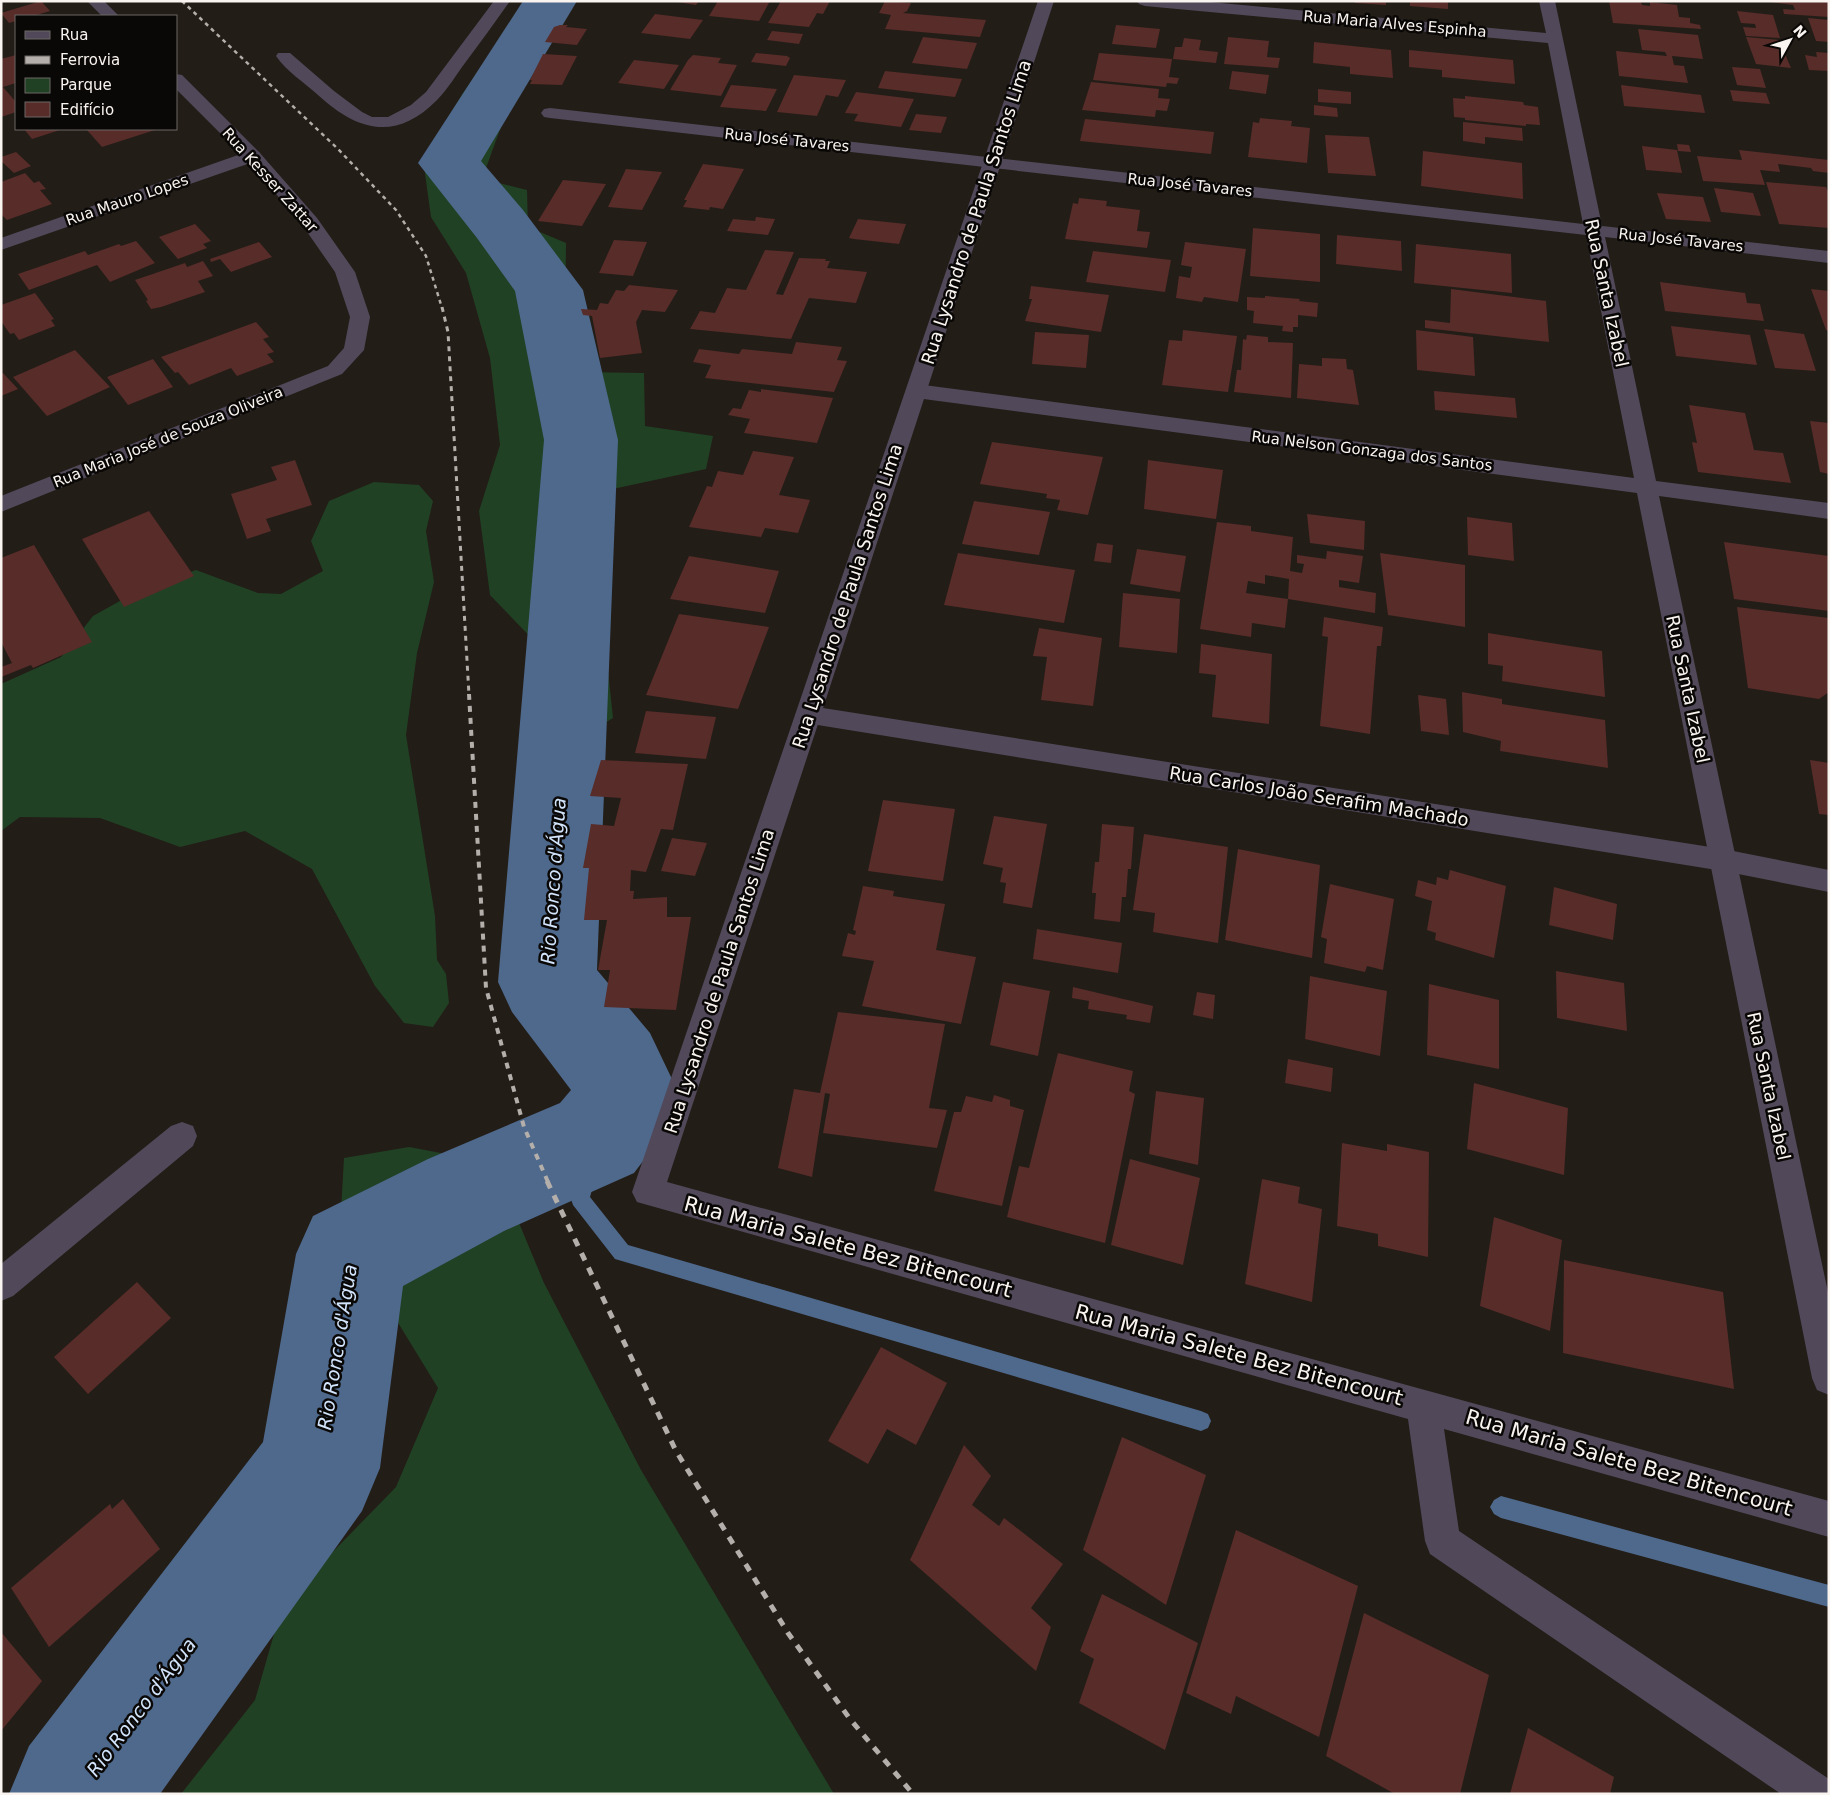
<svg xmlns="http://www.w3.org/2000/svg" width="1830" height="1795" viewBox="0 0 1830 1795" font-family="'DejaVu Sans',sans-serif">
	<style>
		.green { fill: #204124 }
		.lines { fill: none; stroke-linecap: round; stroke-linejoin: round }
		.stream { fill: #4e698c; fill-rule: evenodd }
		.river { fill: #4e698c; fill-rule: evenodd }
		.building { fill: #572c29; fill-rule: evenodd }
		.minor { fill: #51495a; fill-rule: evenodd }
		.tertiary { fill: #51495a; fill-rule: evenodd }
		.rail-far3 { stroke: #b4afaa; stroke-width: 2.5; stroke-dasharray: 4 4; stroke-linecap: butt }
		.rail-far2 { stroke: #b4afaa; stroke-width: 3; stroke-dasharray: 5 5; stroke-linecap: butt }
		.rail-far1 { stroke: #b4afaa; stroke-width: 4; stroke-dasharray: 6 6; stroke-linecap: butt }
		.rail { stroke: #b4afaa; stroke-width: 5; stroke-dasharray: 8 8; stroke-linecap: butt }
		.labels { text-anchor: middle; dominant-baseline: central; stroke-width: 5; stroke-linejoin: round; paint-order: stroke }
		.far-street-label { font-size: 15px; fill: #f9f4f0; stroke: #0a0806 }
		.street-label { font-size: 18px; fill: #f9f4f0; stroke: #0a0806 }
		.water-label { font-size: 19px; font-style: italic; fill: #d3e5fc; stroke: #0a0806 }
		.near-street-label { font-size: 21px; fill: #f9f4f0; stroke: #0a0806 }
	</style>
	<rect width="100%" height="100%" fill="#231d17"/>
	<path class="green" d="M527 1H561L524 64 482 179 527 190 528 227 566 243 565 325 582 372 644 373 645 426 713 436 706 469 608 490 590 542 611 569 596 607 606 652 613 718 583 736 539 708V646L490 595 479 511 500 445 490 358 466 273 431 217 423 159 463 93Z
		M374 482 419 485 433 501 426 531 434 582 417 653 406 735 435 916 437 960 446 974 449 1003 433 1027 404 1023 375 986 312 869 245 831 180 847 100 818 20 817 1 831V684L61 657 93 616 136 592 196 570 258 593 281 594 323 571 311 541 329 501Z
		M409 1147 494 1163 544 1283 641 1470 834 1794H181L255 1700 283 1603 396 1487 438 1388 340 1228 344 1158Z"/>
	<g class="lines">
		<path class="stream" d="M597 1130 603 1132 606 1138 590 1197 628 1245 1201 1411 1208 1414 1211 1421 1208 1428 1201 1431 615 1259 573 1205 571 1199 588 1138 591 1132Z
			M1501 1496 1829 1585V1607L1501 1518 1494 1514 1490 1507 1494 1500Z"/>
		<path class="river" d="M523 1H577L481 161 523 210 583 290 618 440 597 970 650 1033 681 1098 666 1131 634 1173 504 1231 403 1286 380 1468 362 1511 160 1794H9L29 1746 263 1442 296 1254 313 1216 428 1159 560 1103 571 1090 512 1012 498 982 544 440 515 291 477 238 418 163Z"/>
	</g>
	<path class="building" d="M41 1 50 11 33 16H16V21L9 23 1 13Z
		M671 1H699L696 5Z
		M718 1H770L759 21 709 16Z
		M781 1H830L823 14 817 13 809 27 768 23Z
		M885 1 911 3 907 11 903 13 986 20 980 37 885 29 891 15 879 13Z
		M1355 1H1386V5L1355 3Z
		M1410 1H1448V9L1410 6Z
		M1609 1 1641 2 1642 5 1650 6V2L1677 5 1679 17 1690 18V23L1700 25 1701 29 1613 23Z
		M1764 1H1829V17L1784 14 1783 9 1795 10 1793 5Z
		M1737 11 1773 15 1780 38 1746 36 1743 27 1756 28 1755 24 1741 23Z
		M655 14 703 20 690 39 641 33Z
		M1808 18 1829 20V42L1816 41Z
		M560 25H568L566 27 587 29 577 45 545 42 554 27Z
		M1116 25 1160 29 1156 48 1112 44Z
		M1638 29 1698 35 1703 59 1672 56 1674 65 1684 66 1688 83 1619 76 1616 51 1667 56 1665 52 1642 50Z
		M772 31 803 34 799 44 767 40Z
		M923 37 977 43 967 69 912 63Z
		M1228 37 1269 41 1267 57 1280 58 1278 68 1224 64Z
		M1746 37 1779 40 1791 68 1756 64Z
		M1184 38 1201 40 1199 50 1218 52 1216 63 1173 59 1175 47H1182Z
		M1314 42 1391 50 1393 78 1350 74V67L1313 63Z
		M1409 50 1513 60 1515 84 1442 77V70L1409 67Z
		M1816 52 1829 53V71L1809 70 1805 55 1817 57Z
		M756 53 787 56 790 58 786 66 751 62Z
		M1099 53 1172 59 1169 77 1179 78 1177 84 1167 83 1166 87 1093 80Z
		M543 54 577 56 562 85 530 84 532 80H530Z
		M16 55V83L3 87 16 102V112L1 117V59Z
		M693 55 721 58 718 63 737 65 721 96 670 90 688 60Z
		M634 60 679 65 664 89 618 83Z
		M1732 67 1760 69 1766 88 1737 85Z
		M885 71 962 79 955 97 878 88Z
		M1232 71 1269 75 1266 94 1229 89Z
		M794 75 846 80 838 97 826 95 817 116 777 112Z
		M1091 82 1159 89 1158 98 1170 99 1167 111 1156 110 1155 117 1082 110Z
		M731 85 777 89 766 111 720 107Z
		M1621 85 1701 95 1705 113 1624 106Z
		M1318 89 1351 92V104L1318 102Z
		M1730 90 1766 93 1770 104 1733 101Z
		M856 92 914 99 901 127 854 121 858 114 845 113Z
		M1465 96 1523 102 1524 105 1538 107 1540 125 1526 124V126L1465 120V118L1454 117 1453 98 1465 99Z
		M1314 105 1337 108 1338 117 1314 115Z
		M916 114 947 117 941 133 909 130Z
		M1260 118 1292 121 1291 126 1310 128 1307 163 1248 157 1253 122 1259 123Z
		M1085 119 1214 132 1211 154 1080 141Z
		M1463 122 1522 128 1523 141 1485 137V144L1463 141Z
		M24 129H63L32 139Z
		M86 129H158L102 147Z
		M1325 135 1369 137 1376 176 1328 173Z
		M1677 144 1689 145 1691 152 1678 151Z
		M1642 146 1677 150 1682 173 1646 170Z
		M1739 150 1829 160V173L1813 171 1811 168 1778 164 1780 172 1760 170 1765 185 1703 181 1697 156 1742 160Z
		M1423 151 1522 163 1523 199 1421 186Z
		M16 152 31 166 14 173 1 161V157Z
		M703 164 744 169 723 209 710 207 709 210 683 207 687 200H684Z
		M626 169 662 172 642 210 608 207Z
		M25 173 34 183 39 181 46 189 40 190 52 204 7 220 1 214V182Z
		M563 180 606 184 582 226 538 221Z
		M1766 182 1826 187 1829 194V228L1779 224Z
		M1714 188 1753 193 1761 216 1721 212Z
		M1657 193 1703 197 1711 222 1666 219Z
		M1079 198 1107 201 1106 206 1140 210 1137 231 1150 232 1147 248 1065 239 1073 203 1078 204Z
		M756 217 775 219 768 235 727 231 733 219 755 221Z
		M858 219 906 224 899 244 854 239 849 238Z
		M195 224 211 241 203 244 207 248 178 259 159 237Z
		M1253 228 1320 234V282L1250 276Z
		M1337 235 1401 241 1402 271 1336 264Z
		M614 240 647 242 633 276 599 273Z
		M136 241 155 263 110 282 97 265 29 290 18 274 85 251 88 255 119 244 121 246Z
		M259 242 272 257 231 272 220 259 211 262 210 259Z
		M1185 242 1246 249 1238 302 1204 297 1202 302 1176 298 1179 276 1190 278 1192 267 1181 265Z
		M1416 244 1511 254 1512 293 1414 283Z
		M765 250 794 252 776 294 783 295 799 258 826 259 825 261H830L827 268 867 272 856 303 809 298 791 339 690 329 700 311 715 313 727 288 746 290Z
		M1093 251 1171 260 1165 292 1086 282Z
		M203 261 213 276 198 281 205 292 161 307 151 309 146 301 148 300 135 280 185 263 187 267Z
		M1660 282 1745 293 1747 303 1760 304 1764 321 1665 311Z
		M629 285 678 290 665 312 642 310 636 322 642 353 600 358 592 316 583 315 581 309 597 310 600 303 608 304 616 290 624 291Z
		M1031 286 1109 295 1101 332 1025 321 1032 299H1029Z
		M1451 289 1546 301 1549 342 1425 328V320L1450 323Z
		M1811 289 1829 291V331L1826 330Z
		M35 293 54 319 51 320 55 326 19 340 14 333 10 334 1 321V305Z
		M1265 296 1300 299 1299 301 1318 303 1317 317 1298 315V327H1293V332L1282 331 1283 326 1253 323 1254 311 1247 310V297L1265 298Z
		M256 322 269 337 263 339 274 352 267 354 274 362 237 376 231 368 189 385 178 372 175 373 161 357Z
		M1671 326 1750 335 1757 365 1676 356Z
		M1764 329 1804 334 1816 371 1775 368Z
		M1183 330 1237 336 1228 392 1162 385 1169 340 1182 341Z
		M1416 330 1473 337 1475 376 1417 370Z
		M1035 332 1089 335 1086 368 1032 364Z
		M1247 335 1268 337V342L1293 343 1291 398 1234 392 1237 370H1241L1243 339 1246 340Z
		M796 342 842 347 837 360 847 361 834 392 705 378 711 365 693 362 699 349 739 354 742 349 792 354Z
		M75 350 110 387 47 416 13 377Z
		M1322 358 1346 359 1347 369 1353 370 1359 405 1297 398 1299 364 1322 366Z
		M153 359 173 387 128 405 107 377Z
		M3 373 18 389 1 396V374Z
		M761 389 833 398 817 443 744 433 750 419 728 415 733 408 741 409 749 390 761 392Z
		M1434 391 1515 398 1517 418 1435 410Z
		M1689 405 1745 413 1754 450 1783 453 1791 483 1698 472 1692 442 1697 443Z
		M1810 421 1829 423V474L1820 472Z
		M992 442 1103 457 1088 515 1057 510 1060 500 1046 498 1047 494 980 484Z
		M753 451 794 457 779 495 810 500 798 533 765 528 761 537 689 527 707 486 712 487 718 471 743 475Z
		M295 460 312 505 266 519 271 531 247 539 231 494 277 480 271 467Z
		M1148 460 1223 470 1216 519 1144 509Z
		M974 501 1050 512 1039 555 962 544Z
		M149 511 194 576 124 607 82 539Z
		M1307 514 1365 521 1364 550 1310 543Z
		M1467 517 1512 523 1514 561 1468 555Z
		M1217 522 1251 526V531L1293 537 1290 571 1302 573 1304 564 1297 563V555L1326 559 1327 551 1363 556 1359 583 1339 580V587L1376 593 1375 613 1288 599 1285 628 1252 623 1251 637 1200 629ZM1265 575 1289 579 1288 599 1246 593 1248 581 1265 584Z
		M1724 542 1829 556V611L1734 599Z
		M1097 543 1113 545 1111 563 1094 561Z
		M34 545 92 642 33 668 31 665 1 677V667L12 663 1 642V558Z
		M1137 549 1186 556 1180 592 1130 584Z
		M958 553 1075 570 1064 623 944 605Z
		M1380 553 1465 565V627L1388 615Z
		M689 556 779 571 765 613 670 599Z
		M1123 593 1180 599 1177 653 1119 647Z
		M1737 607 1829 618V692L1819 699 1748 688Z
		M679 614 769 627 738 709 646 695Z
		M1324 617 1383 627 1381 646H1377L1370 734 1320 726 1328 637 1322 636Z
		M1039 628 1102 638 1093 706 1041 700 1047 657 1033 656Z
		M1488 633 1602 651 1605 697 1502 681 1503 666 1488 664Z
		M1201 644 1272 654 1269 724 1212 717 1216 675 1199 673Z
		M1462 692 1502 699V704L1605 720 1608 768 1500 751 1501 741 1463 732Z
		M1418 695 1446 699 1449 735 1421 731Z
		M646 711 716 717 706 759 635 753Z
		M601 760 688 764 673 830 661 829 646 872 631 870 630 891H634L633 899 667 897V917H691L676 1010 604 1007 610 970H598L607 920H584L589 868H583L591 824 614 826 621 798 590 796Z
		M1810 760 1829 763V815L1819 814Z
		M883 800 955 809 943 881 868 871Z
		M994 816 1047 824 1032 908 1003 903 1006 883 1000 882 1003 868 983 864Z
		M1102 824 1134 827 1131 869H1128L1126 897H1122L1120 922 1094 919 1096 893H1092L1095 862H1099Z
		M1144 834 1228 847 1218 943 1153 932 1155 913 1133 910Z
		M672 838 707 843 695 876 661 871Z
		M1238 849 1320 865 1312 958 1225 940Z
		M1450 870 1506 886 1494 958 1435 940 1436 933 1427 930 1432 901 1415 896 1418 880 1436 885 1437 877 1448 880Z
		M1330 884 1394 899 1383 970 1367 966 1365 972 1324 963 1327 939 1321 937Z
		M863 886 894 891 893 896 945 904 936 950 976 957 961 1024 862 1006 874 961 842 956 848 933 855 935 856 931 853 930Z
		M1554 887 1617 904 1613 940 1549 925Z
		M1037 929 1122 943 1118 973 1033 959Z
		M1556 971 1624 983 1627 1031 1557 1018Z
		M1310 976 1387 991 1380 1056 1305 1039Z
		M1003 982 1050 991 1038 1056 990 1045Z
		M1429 984 1499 1000V1069L1427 1055Z
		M1073 987 1153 1006 1150 1023 1126 1019 1127 1015 1088 1009 1089 1001 1072 998Z
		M1197 992 1215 995 1213 1019 1193 1015Z
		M838 1012 945 1024 929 1108 947 1110 937 1148 823 1133 830 1094 825 1093 812 1177 778 1168 794 1089 820 1093Z
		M1058 1053 1133 1071 1129 1091 1135 1094 1105 1243 1007 1217 1019 1166 1029 1168Z
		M1288 1059 1333 1068 1331 1092 1285 1083Z
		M1474 1083 1568 1108 1564 1175 1467 1149Z
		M1156 1091 1204 1098 1198 1165 1149 1154Z
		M994 1095 1010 1100V1106L1024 1110 1002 1206 934 1191 954 1112H961L966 1096 992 1102Z
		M1342 1143 1387 1151V1144L1429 1152 1428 1257 1378 1246V1234L1337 1226Z
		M1130 1159 1200 1178 1183 1265 1111 1245Z
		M1262 1179 1300 1187 1298 1203 1322 1209 1312 1302 1245 1284Z
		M1494 1217 1562 1240 1550 1331 1480 1306Z
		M1564 1260 1723 1292 1734 1389 1563 1353Z
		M137 1282 171 1318 88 1394 54 1357Z
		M881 1347 947 1383 916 1445 887 1429 868 1464 828 1441Z
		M1122 1437 1206 1475 1166 1605 1083 1550Z
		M964 1445 991 1476 972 1505 999 1526 1004 1518 1063 1564 1031 1608 1051 1627 1036 1671 910 1560Z
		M123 1499 160 1549 49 1647 11 1588 110 1504 112 1509Z
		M1236 1530 1358 1586 1319 1737 1236 1696 1231 1714 1186 1693Z
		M1102 1594 1198 1643 1165 1750 1079 1703 1094 1659 1080 1651Z
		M1364 1613 1489 1675 1460 1794H1395L1326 1756Z
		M1 1632 42 1681 1 1731Z
		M1528 1728 1614 1777 1610 1794H1510Z"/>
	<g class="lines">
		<path class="minor" d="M494 1H510C495 22 480 43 465 63 456 75 448 89 437 100 396 142 357 131 318 95 305 83 286 71 276 56L278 53H290L334 91 362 112 372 117H388L411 105 426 92Z
			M1137 1H1199L1546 33 1539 1H1555L1602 226 1829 251V263L1605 237 1656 481 1829 503V519L1659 496 1829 1297V1395L1817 1390 1812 1378 1637 493 916 398 909 396 906 391 909 386 916 384 1634 478 1586 235 550 118 544 117 541 113 544 109 550 108 1583 224 1548 43 1145 6 1139 4Z
			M253 151 259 152 317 218 355 272 370 317 364 350 342 374 1 512V496L328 366 344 348 350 317 335 272 303 226 244 156 247 152Z
			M808 706 817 708 821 715 667 1182 1829 1501V1537L1444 1429 1459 1531 1829 1779V1794H1781L1430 1554 1425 1541 1408 1419 637 1202 632 1192 795 715 799 708Z
			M182 1122 193 1126 197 1136 193 1146 13 1296 1 1301V1264L171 1126Z"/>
		<path class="tertiary" d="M87 1H104L119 16H102Z
			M1038 1H1054L823 708 1723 849 1829 870V892L1723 871 799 722 795 715Z
			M176 74 182 75 259 152 262 156 259 160 1 250V238L241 154 176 89Z"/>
		<path class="rail-far3" d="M182 1 338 149 396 210 426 256 442 308"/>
		<path class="rail-far2" d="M442 307 448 332 469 695"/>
		<path class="rail-far1" d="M469 694 486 988 524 1127 548 1182"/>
		<path class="rail" d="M547 1181 676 1451 788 1633 850 1719 913 1794"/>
	</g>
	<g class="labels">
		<g class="far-street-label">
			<text transform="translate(1395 24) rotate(5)">Rua Maria Alves Espinha</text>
			<text transform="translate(787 140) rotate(6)">Rua José Tavares</text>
			<text transform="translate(270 180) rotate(48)">Rua Kesser Zattar</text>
			<text transform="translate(1190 185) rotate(6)">Rua José Tavares</text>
			<text transform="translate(127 200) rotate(-19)">Rua Mauro Lopes</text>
			<text transform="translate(1681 240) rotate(6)">Rua José Tavares</text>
			<text transform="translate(168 437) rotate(-22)">Rua Maria José de Souza Oliveira</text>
			<text transform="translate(1372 451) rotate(7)">Rua Nelson Gonzaga dos Santos</text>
		</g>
		<g class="street-label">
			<text transform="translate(976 212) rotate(-72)">Rua Lysandro de Paula Santos Lima</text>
			<text transform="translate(1607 293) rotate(78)">Rua Santa Izabel</text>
			<text transform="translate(847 596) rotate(-72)">Rua Lysandro de Paula Santos Lima</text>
			<text transform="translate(1688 689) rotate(78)">Rua Santa Izabel</text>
			<text transform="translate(1319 796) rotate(9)">Rua Carlos João Serafim Machado</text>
			<text transform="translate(719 981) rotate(-72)">Rua Lysandro de Paula Santos Lima</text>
			<text transform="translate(1769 1086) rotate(78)">Rua Santa Izabel</text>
		</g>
		<g class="water-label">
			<text transform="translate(553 881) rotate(-86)">Rio Ronco d'Água</text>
			<text transform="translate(337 1347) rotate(-81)">Rio Ronco d'Água</text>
			<text transform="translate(141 1707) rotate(-53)">Rio Ronco d'Água</text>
		</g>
		<g class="near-street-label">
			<text transform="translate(848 1247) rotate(15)">Rua Maria Salete Bez Bitencourt</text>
			<text transform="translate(1239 1355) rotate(15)">Rua Maria Salete Bez Bitencourt</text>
			<text transform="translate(1629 1463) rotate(16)">Rua Maria Salete Bez Bitencourt</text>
		</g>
	</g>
	<rect width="1830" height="1795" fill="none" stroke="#f9f4f0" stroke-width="5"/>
	<rect x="15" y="15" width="162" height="115" fill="#0a0806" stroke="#6a6664"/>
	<rect x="25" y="31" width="25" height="8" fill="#51495a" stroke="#6a6664"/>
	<text x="60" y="40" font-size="15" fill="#f9f4f0">Rua</text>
	<rect x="25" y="56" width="25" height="8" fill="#b4afaa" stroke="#6a6664"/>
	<text x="60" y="65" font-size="15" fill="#f9f4f0">Ferrovia</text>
	<rect x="25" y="78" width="25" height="15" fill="#204124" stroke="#6a6664"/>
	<text x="60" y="90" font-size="15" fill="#f9f4f0">Parque</text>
	<rect x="25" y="102" width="25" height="15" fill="#572c29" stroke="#6a6664"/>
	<text x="60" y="115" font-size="15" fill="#f9f4f0">Edifício</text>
	<g transform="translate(1790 40) rotate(50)" stroke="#0a0806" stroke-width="4" paint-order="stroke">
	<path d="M0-4L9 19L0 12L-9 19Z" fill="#f9f4f0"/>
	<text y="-8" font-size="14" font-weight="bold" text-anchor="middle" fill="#f9f4f0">N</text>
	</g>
</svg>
